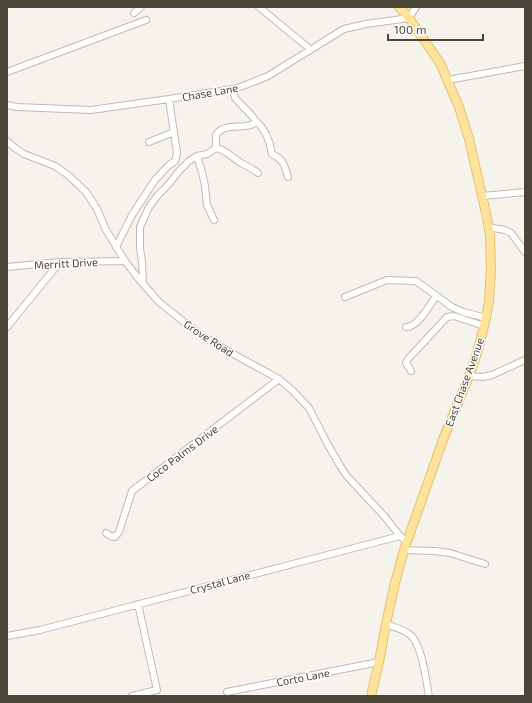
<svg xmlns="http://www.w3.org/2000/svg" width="532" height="703" viewBox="0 0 532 703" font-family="'Exo 2',sans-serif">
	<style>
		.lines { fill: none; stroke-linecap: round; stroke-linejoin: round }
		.minor-casing { stroke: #c2bbae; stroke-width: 8 }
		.major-casing { stroke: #e6c16a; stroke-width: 10 }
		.minor { stroke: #fff; stroke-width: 6 }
		.major { stroke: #ffe39c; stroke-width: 8 }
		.labels { text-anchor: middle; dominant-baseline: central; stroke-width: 3; stroke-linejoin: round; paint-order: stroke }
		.street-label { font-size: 11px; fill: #4b4439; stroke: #fff }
	</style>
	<rect width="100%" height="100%" fill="#f6f3ec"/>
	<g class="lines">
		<g class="minor-casing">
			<path id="minor" d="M259 7 310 49
				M134 13 141 7
				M7 72 146 20
				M448 80 525 66
				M7 105 17 107 91 110 169 99 233 89 243 86 268 76 344 29 366 24 409 18 416 7
				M256 121C266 130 270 141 272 154 283 159 285 166 288 177
				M7 141 15 148 24 154 55 166 68 175 86 192 97 209 106 230 125 261 138 278 159 302 189 326 207 339 235 355 279 379 292 390 309 408 327 443 339 464 346 475 385 517 400 536 407 542
				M149 142 174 132
				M216 148C226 150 233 158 241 163 247 166 253 169 258 173
				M197 156 207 154 216 148V135C224 121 247 131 256 122L253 117 235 98 233 89
				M482 196 525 192
				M488 227 505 230 511 233 525 252
				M116 247 132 215 155 180 168 166 175 161 177 153 169 99
				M7 267 60 262 125 261
				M143 283 142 262 140 248V227L149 207 158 195 168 185 179 171 189 161 197 156 202 172 205 186 207 205 214 220
				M345 297 387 280 416 281 452 307 463 312 486 318
				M7 327 60 262
				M406 327C417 328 430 305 436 296
				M411 371 406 363 408 359 447 317 454 316 484 326
				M469 376 483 377 492 375 525 360
				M106 533 111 536 115 537 119 532 132 491 279 379
				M404 550 435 551 450 553 485 564
				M386 624C393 627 403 629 409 634 422 642 426 681 429 696
				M7 636 40 630 400 536
				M227 692 379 662
				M132 696 157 690 138 604"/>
		</g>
		<g class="major-casing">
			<path id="major" d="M371 696 379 662 386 624 395 583 404 550 444 437 469 376 478 350 486 318 489 301 491 269 490 236 486 213 469 139 459 107 440 63 409 18 399 7"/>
		</g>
		<use href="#minor" class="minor"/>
		<use href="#major" class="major"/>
	</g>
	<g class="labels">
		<g class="street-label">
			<text transform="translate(210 92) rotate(-10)">Chase Lane</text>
			<text transform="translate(66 263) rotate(-3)">Merritt Drive</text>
			<text transform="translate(209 338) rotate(33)">Grove Road</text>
			<text transform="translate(464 382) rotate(-70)">East Chase Avenue</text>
			<text transform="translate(182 453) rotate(-37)">Coco Palms Drive</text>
			<text transform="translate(220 582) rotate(-15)">Crystal Lane</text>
			<text transform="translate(303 677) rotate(-11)">Corto Lane</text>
		</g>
	</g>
	<rect width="532" height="703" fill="none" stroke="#4b4439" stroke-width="16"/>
	<path d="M388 34v6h95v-6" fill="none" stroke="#4b4439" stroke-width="2"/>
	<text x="394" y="34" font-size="12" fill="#4b4439" stroke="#ffffff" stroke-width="3" paint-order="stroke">100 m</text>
</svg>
